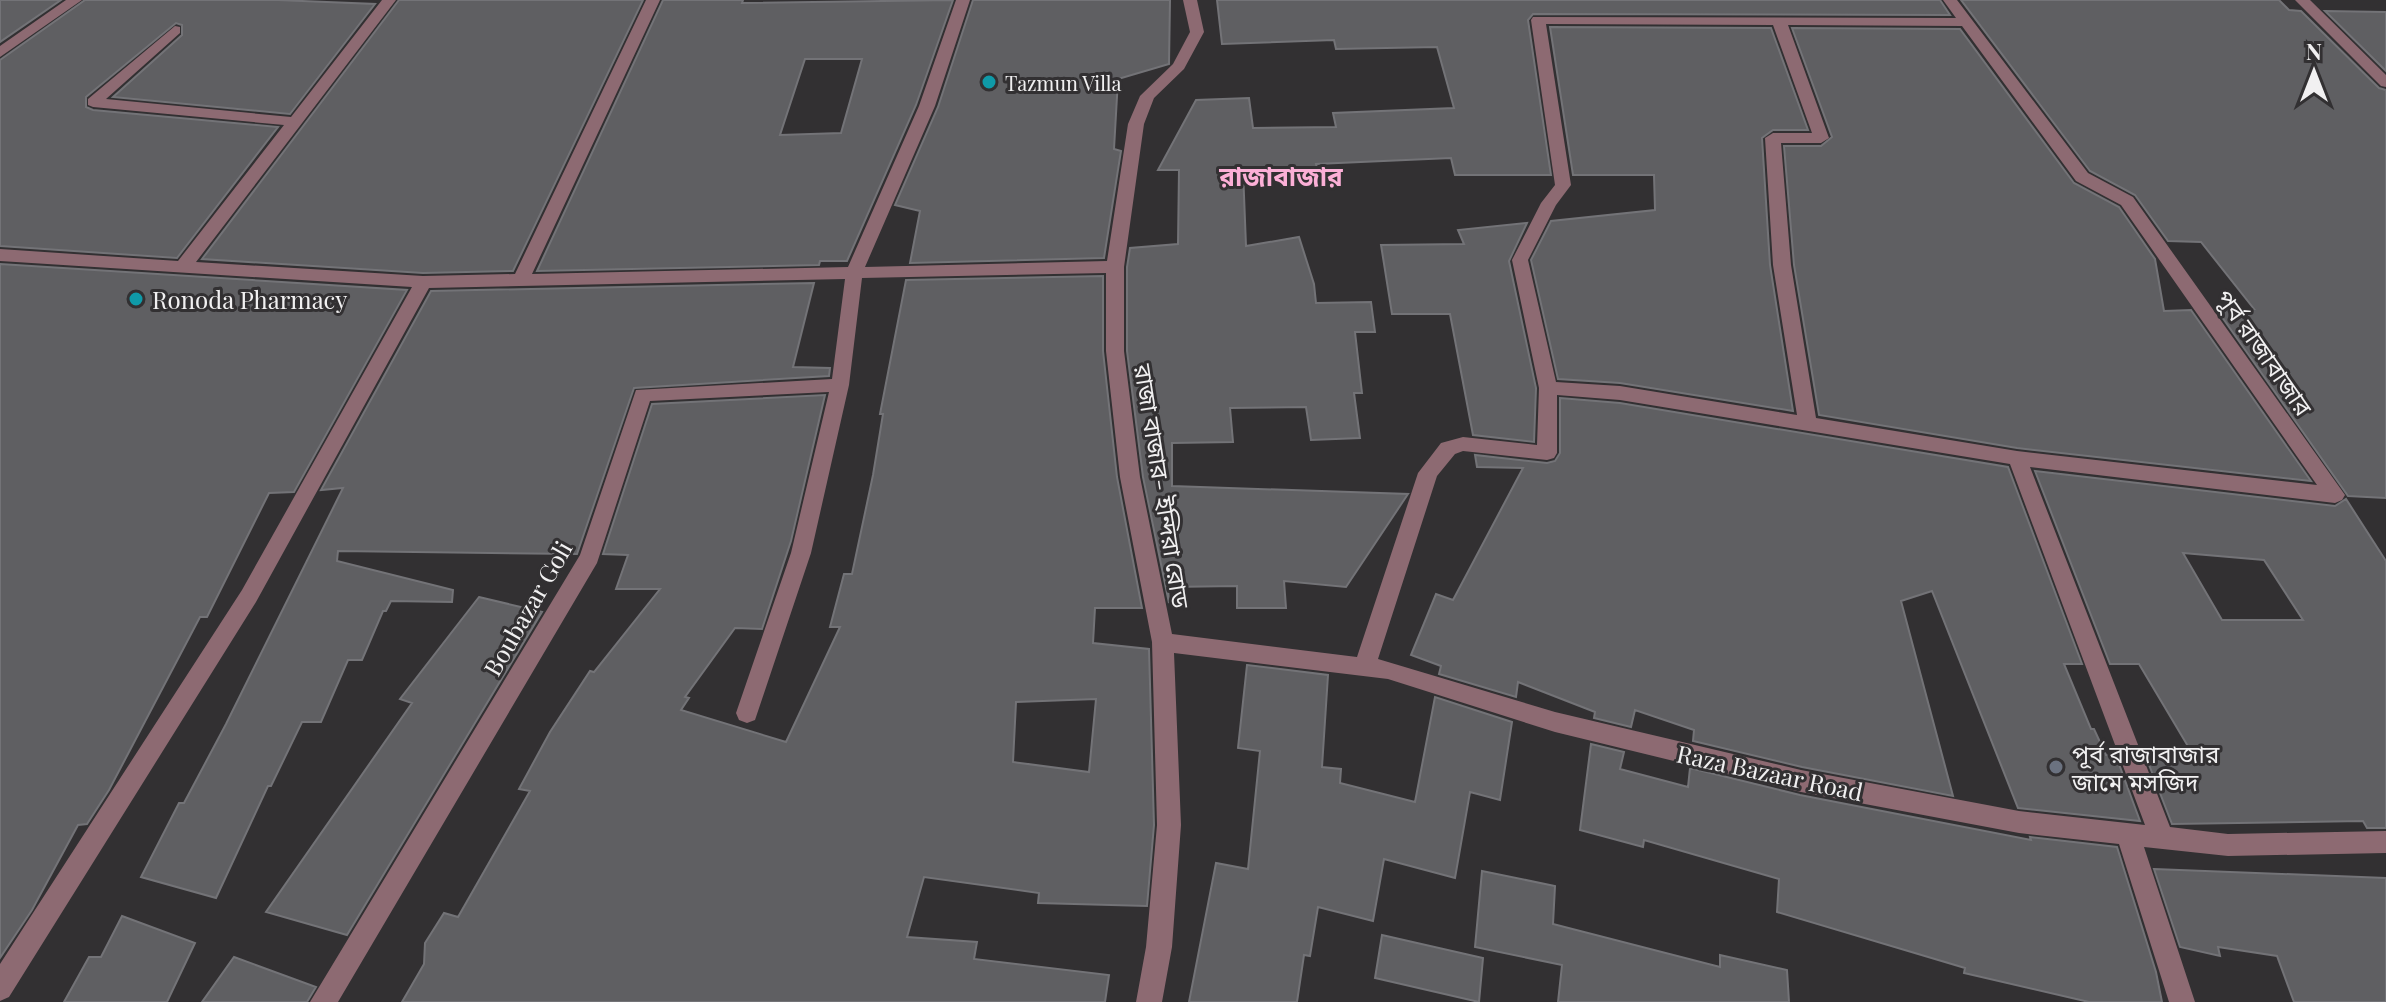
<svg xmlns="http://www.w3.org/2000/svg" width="2386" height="1002" viewBox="0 0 2386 1002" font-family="'Playfair Display','Noto Sans Bengali',serif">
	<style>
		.building { fill: #5f5f62; stroke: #737377; stroke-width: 2; fill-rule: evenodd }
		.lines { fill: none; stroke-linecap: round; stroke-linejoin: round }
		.street { fill: #8d6a72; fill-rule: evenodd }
		.culture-dot { fill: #0f9aa8; stroke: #323032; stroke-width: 3 }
		.worship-dot { fill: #6b7280; stroke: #323032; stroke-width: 3 }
		.labels { text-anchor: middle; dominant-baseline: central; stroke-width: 6; stroke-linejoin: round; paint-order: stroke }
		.far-poi-label { font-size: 20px; fill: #f1f0f1; stroke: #323032; text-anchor: start }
		.poi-label { font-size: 24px; fill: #f1f0f1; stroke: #323032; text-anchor: start }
		.street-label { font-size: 24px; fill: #f1f0f1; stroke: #323032 }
		.far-district-label { font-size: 26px; font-weight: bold; fill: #fbafd6; stroke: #323032 }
	</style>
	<rect width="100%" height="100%" fill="#323032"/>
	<path class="building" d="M0 0H61L0 42Z
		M85 0H278L375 4 290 114 113 97 182 35V25L176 23 86 97V107L93 110 278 127 177 258 0 246V60Z
		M399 0H643L513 271 423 273 202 259Z
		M663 0H743L742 3 953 0 916 105 847 261H820L819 265 537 271ZM805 59H862L841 133 780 135Z
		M973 0H1170L1169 64 1118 79 1114 149 1121 151 1104 258 910 263 920 211 895 205 938 107Z
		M1217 0H1940L1950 15 1533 14 1528 20 1551 175H1455L1451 158 1316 164 1317 168 1243 170 1246 246 1299 237 1314 284 1316 303 1371 302 1375 332H1355L1362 393H1354L1360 438 1311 440 1306 407 1230 408 1233 442 1172 443V486L1408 494 1346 587 1284 581 1286 608H1237V586L1168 587 1169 603 1143 477 1127 351V267L1130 248 1178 244 1179 170H1158L1196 100 1249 98 1253 128 1336 127 1333 113 1454 108 1437 47 1336 49 1334 40 1222 44Z
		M1961 0H2279L2289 10 2301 11 2379 88 2386 90V498L2348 496 2217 310 2254 309 2201 242 2168 241 2135 195 2090 171Z
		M2325 11 2386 12V71Z
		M1550 27 1771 28 1808 130H1773L1762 138 1770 265 1793 411 1620 383 1558 379 1531 260 1551 221 1655 210 1654 175H1573Z
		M1792 28 1960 29 2074 183 2119 207 2155 259 2164 311 2191 310 2311 481 2017 448 1819 415 1794 265 1784 146H1821L1832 137Z
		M1527 223 1509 261 1536 388 1534 442 1473 435 1450 314H1392L1381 245 1464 244 1458 230Z
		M0 264 407 290 294 492 269 493 207 617H200L109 790 87 824 78 825 32 910 0 958Z
		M1103 276V351L1117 477 1142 608H1095L1093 643 1149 649 1154 825 1147 906 1038 903 1039 893 924 877 907 937 977 942 974 959 1109 975 1105 1002H402L424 964 425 943 444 913 458 917 530 791 519 789 550 732 590 671 594 672 660 589H616L628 555 603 554 652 404 825 395 791 541 762 629 735 628 685 697 689 698 681 710 786 742 840 627H830L844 574H852L873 475 883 414H880L906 280ZM1096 699 1089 772 1013 762 1016 702Z
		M814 283 793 367 830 368 829 376 634 388 577 554 338 551 337 561 453 590 452 602 391 601 386 611H383L362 660H348L321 722H302L271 786H268L216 898 141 877 179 803H184L226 724 343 488 321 490 431 291Z
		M1560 398 1620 403 2008 467 2082 664H2064L2091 729H2094L2106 755 2116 756 2140 821 2018 808 1932 591 1901 601 1953 796 1802 767 1693 741 1694 730 1635 710 1631 727 1594 718 1595 712 1518 682 1516 697 1439 674 1441 666 1411 655 1436 594 1453 600 1523 468 1477 467 1475 455 1547 463 1555 461 1560 453Z
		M2035 471 2335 506 2346 499 2386 561V828H2367L2363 821 2172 824 2146 757 2192 760 2188 753H2192L2139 664H2110ZM2183 553 2264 560 2303 620H2222Z
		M479 597 542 612 347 935 266 912 412 703 400 699Z
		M1247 665 1328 675 1322 767 1341 769 1340 783 1415 802 1435 697 1512 722 1500 800 1470 792 1455 878 1384 859 1373 921 1318 907 1310 956 1304 955 1297 1002H1189L1216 863 1248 869 1260 751 1238 748Z
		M1591 744 1624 752 1620 769 1688 787 1690 768 1800 795 2031 840 2030 837 2117 847 2156 972 2162 1002H2089L1964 973 1965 968 1777 912 1779 879 1644 840 1643 847 1580 830Z
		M2154 869 2386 878V1002H2294L2277 956 2218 947 2220 956 2180 947Z
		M1482 871 1555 886 1553 924 1720 967V955L1787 970 1789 1002H1558L1562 965 1475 947Z
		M122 916 195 943 167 1002H64L89 957H101Z
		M1382 935 1483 958 1479 1002 1375 978Z
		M234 957 316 987 307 1002H202Z"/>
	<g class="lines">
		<path class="street" d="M66 0H82L0 57V46Z
			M382 0H396L196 262 423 276 515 274 646 0H660L532 274 848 267 919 106 956 0H970L935 106 865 267 1107 261 1128 124 1140 96 1173 64 1190 32 1183 0H1197L1204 32 1184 69 1154 98 1144 124 1124 267V351L1140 477 1172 634 1357 657 1418 473 1441 443 1463 437 1537 445 1539 388 1512 260 1541 203 1555 185 1531 20 1533 17 1956 18 1943 0H1957L2088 173 2133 197 2345 495 2342 500 2335 503 2030 467 2170 827 2228 834 2386 831V853L2228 856 2144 847 2195 1002H2169L2119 844 2019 833 1801 792 1555 732 1388 679 1174 653 1181 825 1172 947 1162 1002H1136L1146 947 1157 825 1152 642 1120 477 1106 351V273L862 278 849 385 811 553 755 720 747 723 739 720 736 713 791 553 829 392 650 401 597 563 338 1002H310L580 555 636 390 832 379 845 279 429 288 256 602 9 997 0 1001V964L242 590 412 287 0 261V249L178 261 284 125 93 107 88 105V99L175 26 180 27V33L106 99 291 117ZM1546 24 1773 25 1812 133H1773L1765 138 1773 265 1797 415 1620 386 1556 382 1528 260 1556 205 1571 185ZM1788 25 1962 26 2076 181 2121 205 2317 485 2017 451 1816 418 1791 265 1781 143H1821L1829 138ZM1557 395 1620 400 2010 464 2145 825 2019 811 1801 770 1555 712 1378 659 1437 476 1455 454 1463 451 1547 460 1554 458 1557 453Z
			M2295 0H2310L2386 75V87L2381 86Z"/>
	</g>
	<g class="culture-dot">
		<circle cx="989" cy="82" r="8"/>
		<circle cx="136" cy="299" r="8"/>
	</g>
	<circle class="worship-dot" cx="2056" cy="767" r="8"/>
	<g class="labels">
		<g class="far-poi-label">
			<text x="1005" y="82">Tazmun Villa</text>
		</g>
		<g class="poi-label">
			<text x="152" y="299">Ronoda Pharmacy</text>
			<text x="2072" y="753">পূর্ব রাজাবাজার<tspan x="2072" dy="28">জামে মসজিদ</tspan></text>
		</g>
		<g class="street-label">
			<text transform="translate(2265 352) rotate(55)">পূর্ব রাজাবাজার</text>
			<text transform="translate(1163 486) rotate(81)">রাজা বাজার- ইন্দিরা রোড</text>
			<text transform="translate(527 608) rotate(-60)">Boubazar Goli</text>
			<text transform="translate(1770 772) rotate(12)">Raza Bazaar Road</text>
		</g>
		<g class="far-district-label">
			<text x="1281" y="175">রাজাবাজার</text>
		</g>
	</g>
	<g transform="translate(2314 72)" stroke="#323032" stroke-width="6" paint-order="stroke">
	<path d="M0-6L14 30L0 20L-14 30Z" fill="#f1f0f1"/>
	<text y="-12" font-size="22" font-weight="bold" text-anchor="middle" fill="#f1f0f1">N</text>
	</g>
</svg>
